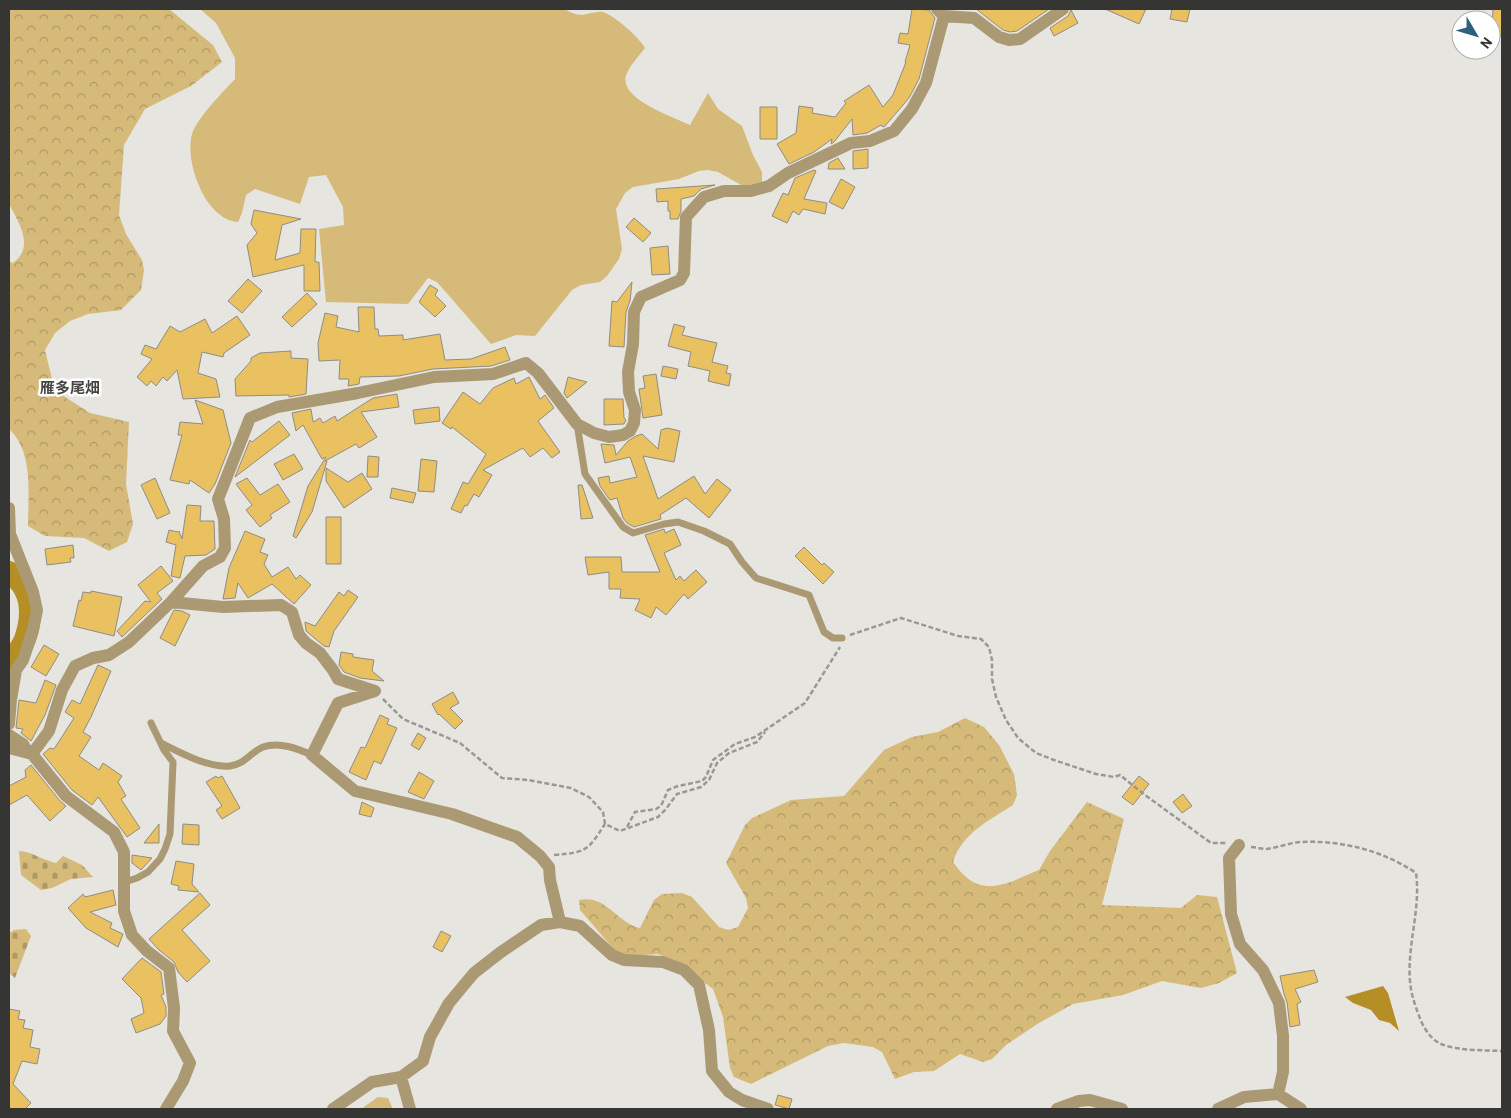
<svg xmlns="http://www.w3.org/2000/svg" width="1511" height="1118" viewBox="0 0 1511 1118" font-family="Barlow,'Noto Sans JP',sans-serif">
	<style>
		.grass { fill: #d6ba7a }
		.forest { fill: url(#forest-crowns) }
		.cemetery { fill: url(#cemetery-stones) }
		.water { fill: #b58e25 }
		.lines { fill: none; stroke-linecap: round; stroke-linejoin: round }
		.river { stroke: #b58e25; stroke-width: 22 }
		.building { fill: #eac160; stroke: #8e8c87 }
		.path { stroke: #9a9895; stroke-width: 2.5; stroke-dasharray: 5 2.5; stroke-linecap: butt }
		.service { stroke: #aa9973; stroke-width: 7 }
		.minor { stroke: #aa9973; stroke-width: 12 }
		.labels { text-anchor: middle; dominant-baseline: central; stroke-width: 5; stroke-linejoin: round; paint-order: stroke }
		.neighbourhood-label { font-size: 15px; font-weight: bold; fill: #474541; stroke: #fff }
	</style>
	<defs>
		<pattern id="forest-crowns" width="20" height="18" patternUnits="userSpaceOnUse" patternTransform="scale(1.25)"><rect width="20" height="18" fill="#d6ba7a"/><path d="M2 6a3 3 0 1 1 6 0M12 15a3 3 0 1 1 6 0" fill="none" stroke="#ae9865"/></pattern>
		<pattern id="cemetery-stones" width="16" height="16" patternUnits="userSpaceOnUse" patternTransform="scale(1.25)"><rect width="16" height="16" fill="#d6ba7a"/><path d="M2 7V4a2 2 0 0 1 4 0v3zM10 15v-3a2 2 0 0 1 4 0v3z" fill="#ae9865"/></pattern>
	</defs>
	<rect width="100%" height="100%" fill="#e7e5e0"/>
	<path class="grass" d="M200 9H564C570 12 576 15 583 15 589 14 595 11 603 12 615 16 639 37 645 48 639 56 631 64 627 73 615 98 674 117 690 125L708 93 718 109 742 126 753 155 762 172V182L752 187 743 186 718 172 708 170 699 171 679 179 633 187 625 193 616 209 622 249 619 259 607 276 600 282 581 285 572 290 535 336 516 335 491 344 437 282 428 278 408 304 326 302 319 229 344 225 343 207 326 175 309 177 300 204 255 189 246 195 242 213 238 222C206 221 184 162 192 134 197 118 223 92 235 79V58L216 23Z
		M378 1097 388 1098 393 1109H361Z"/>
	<path class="forest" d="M9 9H169L213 45 222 62 191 86 145 109 124 145 119 215 126 234 142 260 144 270 141 290 121 310 88 314 70 321 55 333 45 350 52 379 65 397 90 413 129 422 126 484 133 524 127 542 109 551 84 538 45 536 28 526C28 495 34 452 9 429V261L13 263C35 247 19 223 9 204Z
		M965 718 984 727 999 745 1014 774 1017 795 1013 805C990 820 962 833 953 862 957 867 961 873 966 877 989 897 1016 879 1039 870L1050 851 1087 802 1124 819 1102 905 1181 908 1197 895 1217 897 1237 973 1219 983 1201 988 1162 981 1123 995 1073 1004 1039 1023 1006 1045 992 1059 983 1062 960 1054 934 1071 914 1072 895 1079 882 1052 873 1047 844 1043 828 1046 751 1084 734 1077 730 1068 723 1017 713 989 676 961 658 954 627 956 617 953 580 910 579 900C606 894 617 923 640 928L654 900 662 894 682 893 692 897 719 927 728 930 738 927 748 908 746 898 726 863 745 825 752 818 791 800 844 796 884 750 912 737 938 732Z"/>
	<path class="cemetery" d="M19 851C31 851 42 860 56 863L63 856 82 865 93 877 71 879 52 888 41 890 21 875Z
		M26 929 31 936 15 978 9 973V933L14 930Z"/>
	<path class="water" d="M1383 986 1388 993 1399 1031 1390 1023 1379 1020 1371 1010 1353 1003 1345 997Z"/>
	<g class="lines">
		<path class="river" d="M9 572C32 588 34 613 25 639 21 649 13 657 9 667"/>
	</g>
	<path class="building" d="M912 9 929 10 935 18 919 79 909 98 885 126 883 127 881 125 867 133 853 135 852 119 834 142 831 144 832 139 814 152 789 164 777 144 796 133 799 106 813 108 812 113 835 117 846 103 844 101 869 85 883 107 893 95 906 62H905L910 45 898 43 900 33 908 34Z
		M976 9H1049L1017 31 1010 32 1003 30Z
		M1105 9H1146L1139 24Z
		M1172 9H1190L1187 22 1170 19Z
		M1493 9H1502V37L1492 36Z
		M1071 10 1078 23 1054 36 1050 28 1068 16Z
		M760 107H777V139H760Z
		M868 149V168L853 169V151Z
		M838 158 845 169H828L829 163Z
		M814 170 816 171 804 199 827 203 825 214 803 209 799 215 793 211 787 223 772 216 783 193 788 195 795 178Z
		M841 179 855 187 843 209 829 202Z
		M715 185 701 189 694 196 681 199V211L678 219H670V211H668V201L657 202 656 189Z
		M254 210 301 219 282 225 275 260 300 253 301 229H316L315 262H319L320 291H304V265L253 277 247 245 257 233 251 224Z
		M634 218 651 233 643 242 626 227Z
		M668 246 670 274 652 275 650 248Z
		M248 279 262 291 242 313 228 301Z
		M632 282 630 301 626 312 624 347 609 346 612 301 617 302Z
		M430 285 438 290 435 295 446 306 435 317 419 302Z
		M307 293 317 304 292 327 282 317Z
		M358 307H374L375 329H378L379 336 403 335V340L440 334 445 360 471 359 505 347 510 360 491 366 433 369 399 376 360 377 359 384 348 386 349 379H339L340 360 319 361 318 343 325 313 338 316 336 327 359 332Z
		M237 316 250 335 224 353 223 357 202 352 198 373 216 379 220 397 183 399 177 370 167 381 163 377 156 386 151 381 147 386 137 377 152 359 141 354 145 345 156 349 170 326 180 332 205 319 212 333Z
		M674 324 685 327 682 335 717 343 712 362 728 366 726 373 731 374 729 386 708 381 710 371 688 366 691 352 668 346Z
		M291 351V358L308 359 306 394 289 397V395L236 396 235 379 251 361V358L260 353Z
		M663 366 678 369 676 379 661 376Z
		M656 374 662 415 643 418 639 389 645 388 643 376Z
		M529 377 540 399 545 395 554 408 538 421 560 452 552 458 543 448 530 457 523 448 483 470 492 475 479 497 474 494 467 506 465 505 461 513 451 509 463 482 468 484 486 454 452 427 451 429 442 423 463 392 480 404 493 388 514 378 516 384Z
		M568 377 587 382 567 398 564 393Z
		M397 394 399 407 361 412 377 437 359 448 356 444 325 461H327L312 512 296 538 293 536 308 486 326 457 322 459 303 425 296 431 292 413 311 409 313 422 320 418 323 423 335 416 337 421 373 398Z
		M604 399H623L624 418 626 420 624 424 604 425Z
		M195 400 223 410 231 443 215 484 209 493 190 480 189 484 170 480 182 435H178L180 422 203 424Z
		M439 407 440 421 415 424 413 410Z
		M279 421 290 435 235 477 250 440 252 442Z
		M667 428 680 431 674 462 643 456 658 499 694 476 705 494 717 479 731 490 709 518 686 498 660 515 661 519 634 527 627 523 623 518 617 498 610 500 600 486 598 478 609 476 610 483 637 477 630 457 605 463 601 444 614 445 616 455 628 441 636 436 642 434 658 449 661 430Z
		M294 454 303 469 283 480 274 464Z
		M368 456 379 457 378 477H367Z
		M421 459 437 461 434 492 418 491Z
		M326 468 348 482 362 473 372 489 344 508 326 481Z
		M155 478 170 513 157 519 141 485Z
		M247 478 260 495 278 484 290 502 270 515 272 518 260 527 246 510 252 505 236 484Z
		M578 485H582L593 518 581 519Z
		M392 488 416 493 413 503 390 498Z
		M187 505 201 506 200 521H214L215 549 206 555 185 556 180 578 171 576 176 545 166 542 169 530 178 532 179 531 182 539Z
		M326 517H341V564H326Z
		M664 529 665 533 674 529 681 545 664 553 676 580 680 576 684 581 696 570 707 582 688 599 684 594 666 615 656 607 651 618 635 610 640 599 620 598 621 589H609V572L588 575 585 557H621L622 572H660L645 535Z
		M245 531 265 539 260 552 268 555 264 564 272 577 288 567 296 579 300 575 311 585 294 604 272 584 248 598 238 583 235 598 223 599 229 568Z
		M73 545 74 558H70L71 562 47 565 45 549Z
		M804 547 822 565 824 563 834 572 823 584 795 556Z
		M161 566 173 581 157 593 162 599 122 637 117 631 145 601 151 602 138 585Z
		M348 590 358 597 334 631 329 647 324 646 306 631 305 622 315 626 339 592 344 596Z
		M91 591 122 597 114 636 73 626 79 600 81 601 83 592 91 593Z
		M174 610 182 611 190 615 175 646 160 638Z
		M44 645 59 654 46 676 31 667Z
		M341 652 353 654V657L374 660 372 671 384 681 360 678 344 672 339 665Z
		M98 665 111 671 91 717 83 732 91 737 79 756 99 770 103 763 122 776 118 782 126 796 121 799 140 828 127 837 98 797 92 805 72 790 43 754 50 748 54 749 74 718 65 712 72 700 80 704Z
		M45 680 56 685 45 715 31 741 21 733 23 729 16 728 19 700 36 703Z
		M453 692 459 703 450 708 463 721 455 729 439 714 438 715 432 704Z
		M380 715 389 719 387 724 397 728 381 764 374 761 366 780 349 772 361 747 365 748Z
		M418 733 426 738 419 750 411 745Z
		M31 765 60 801 66 806 50 821 27 795 9 805V786L26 777 25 770Z
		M419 772 434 781 424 799 408 792Z
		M216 776 218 778 222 776 240 808 222 819 216 810 222 806 206 782Z
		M1139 776 1149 784 1133 805 1122 797Z
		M1183 794 1192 806 1182 813 1173 802Z
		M362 802 374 808 371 817 359 814Z
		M159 824V843H144Z
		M183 824 199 825V845L182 844Z
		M132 855 152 858 141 870 132 863Z
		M176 861 194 864 192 884 199 892 178 890 179 886 171 884Z
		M113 890 116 905 90 912 112 923 110 928 123 934 118 947 86 928 68 908 83 894 85 897Z
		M200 893 210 905 182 930 210 961 187 982 178 972 174 962 159 950 149 939Z
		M441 931 451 936 442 952 433 947Z
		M142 958 161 972 164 994 161 995 166 1007V1016L160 1024 136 1033 131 1019 144 1013 141 998 122 979Z
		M1314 970 1318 982 1295 989 1301 1002 1297 1004 1300 1025 1290 1027 1287 1002 1284 994 1280 976Z
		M9 1009 20 1011 18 1019 25 1020 23 1028 33 1030 30 1047 40 1049 37 1064 22 1061 13 1084 31 1103 25 1109H9Z
		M778 1095 792 1099 789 1109 775 1105Z"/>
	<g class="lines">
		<path class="path" d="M850 635 901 618 958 636 981 639 989 647 992 660V679L996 697 1006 720 1018 738 1036 753 1054 760 1096 774 1114 777 1120 775 1145 795 1211 843H1226
			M383 699 403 719 460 743 502 778 528 780 571 788 589 797 603 812 605 824 620 831 658 817 666 809 677 794 701 787 709 780 717 763 729 753 757 742 765 732
			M627 827 635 812 656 809 661 806 668 790 678 786 702 781 706 777 713 760 735 744 755 737 805 703 840 647
			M1251 847C1256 847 1261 849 1266 849 1277 848 1289 843 1300 842 1341 840 1382 850 1416 873 1421 909 1407 945 1410 981 1411 995 1416 1008 1421 1021 1425 1030 1432 1040 1441 1044 1459 1051 1483 1050 1502 1051
			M554 855C586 852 587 852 605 824"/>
		<path class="service" d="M577 424 585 474 623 527 633 533 664 524 678 522 704 531 730 544 742 562 756 578 809 595 824 632 833 638H842
			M161 743C181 753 208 768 230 766 244 765 252 751 263 747 279 741 298 749 312 755
			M125 882 137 878 148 872 160 859 165 849 170 834 173 762 164 750 151 723"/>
		<path class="minor" d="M937 9 944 16 974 18 999 37 1009 40 1020 39 1063 9
			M9 508 10 534 33 592 37 610 33 630 23 660 16 670 11 700 9 724
			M171 602 223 607 281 605 292 612 299 635 306 643 320 653 333 670 338 679 375 691 338 703 312 755 355 791 452 814 517 837 540 856 549 867 550 880 560 922
			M9 735 23 744 28 753
			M9 748 32 754 66 796 114 832 124 852V911L132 935 147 951 169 968 174 1008 173 1031 190 1063 183 1081 166 1109
			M32 754 49 731 62 690 75 666 93 658 109 655 129 642 171 602 203 566 220 557 225 548 224 519 218 499 250 418 277 407 358 393 434 377 493 374 526 363 538 373 577 424 594 433 609 437 623 435 630 431 634 423 635 410 629 392 628 372 633 344 634 312 641 297 680 280 684 273 686 217 704 197 724 191H751L769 186 788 173 851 143 870 141 894 131 912 109 926 83 944 16
			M1239 845 1229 858 1231 914 1240 944 1263 970 1279 1003 1283 1036V1072L1278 1094
			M401 1077 410 1109
			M333 1109 372 1082 401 1077 423 1061 430 1037 449 1003 474 973 501 952 541 925 560 922 580 926 612 955 624 960 663 962 684 970 699 985 709 1030 712 1071 729 1092 742 1100 768 1109
			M1057 1109 1079 1101 1090 1100 1122 1109
			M1218 1109 1244 1097 1278 1094 1301 1109"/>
	</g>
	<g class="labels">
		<g class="neighbourhood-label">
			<text x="70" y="387">雁多尾畑</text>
		</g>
	</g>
	<rect width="1511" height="1118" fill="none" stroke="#353533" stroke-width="20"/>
	<g transform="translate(1476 35) rotate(128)"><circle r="24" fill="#ffffff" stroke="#aeaead"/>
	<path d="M0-4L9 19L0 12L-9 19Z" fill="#2e607d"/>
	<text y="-8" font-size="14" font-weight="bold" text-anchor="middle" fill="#353533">N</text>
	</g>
</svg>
